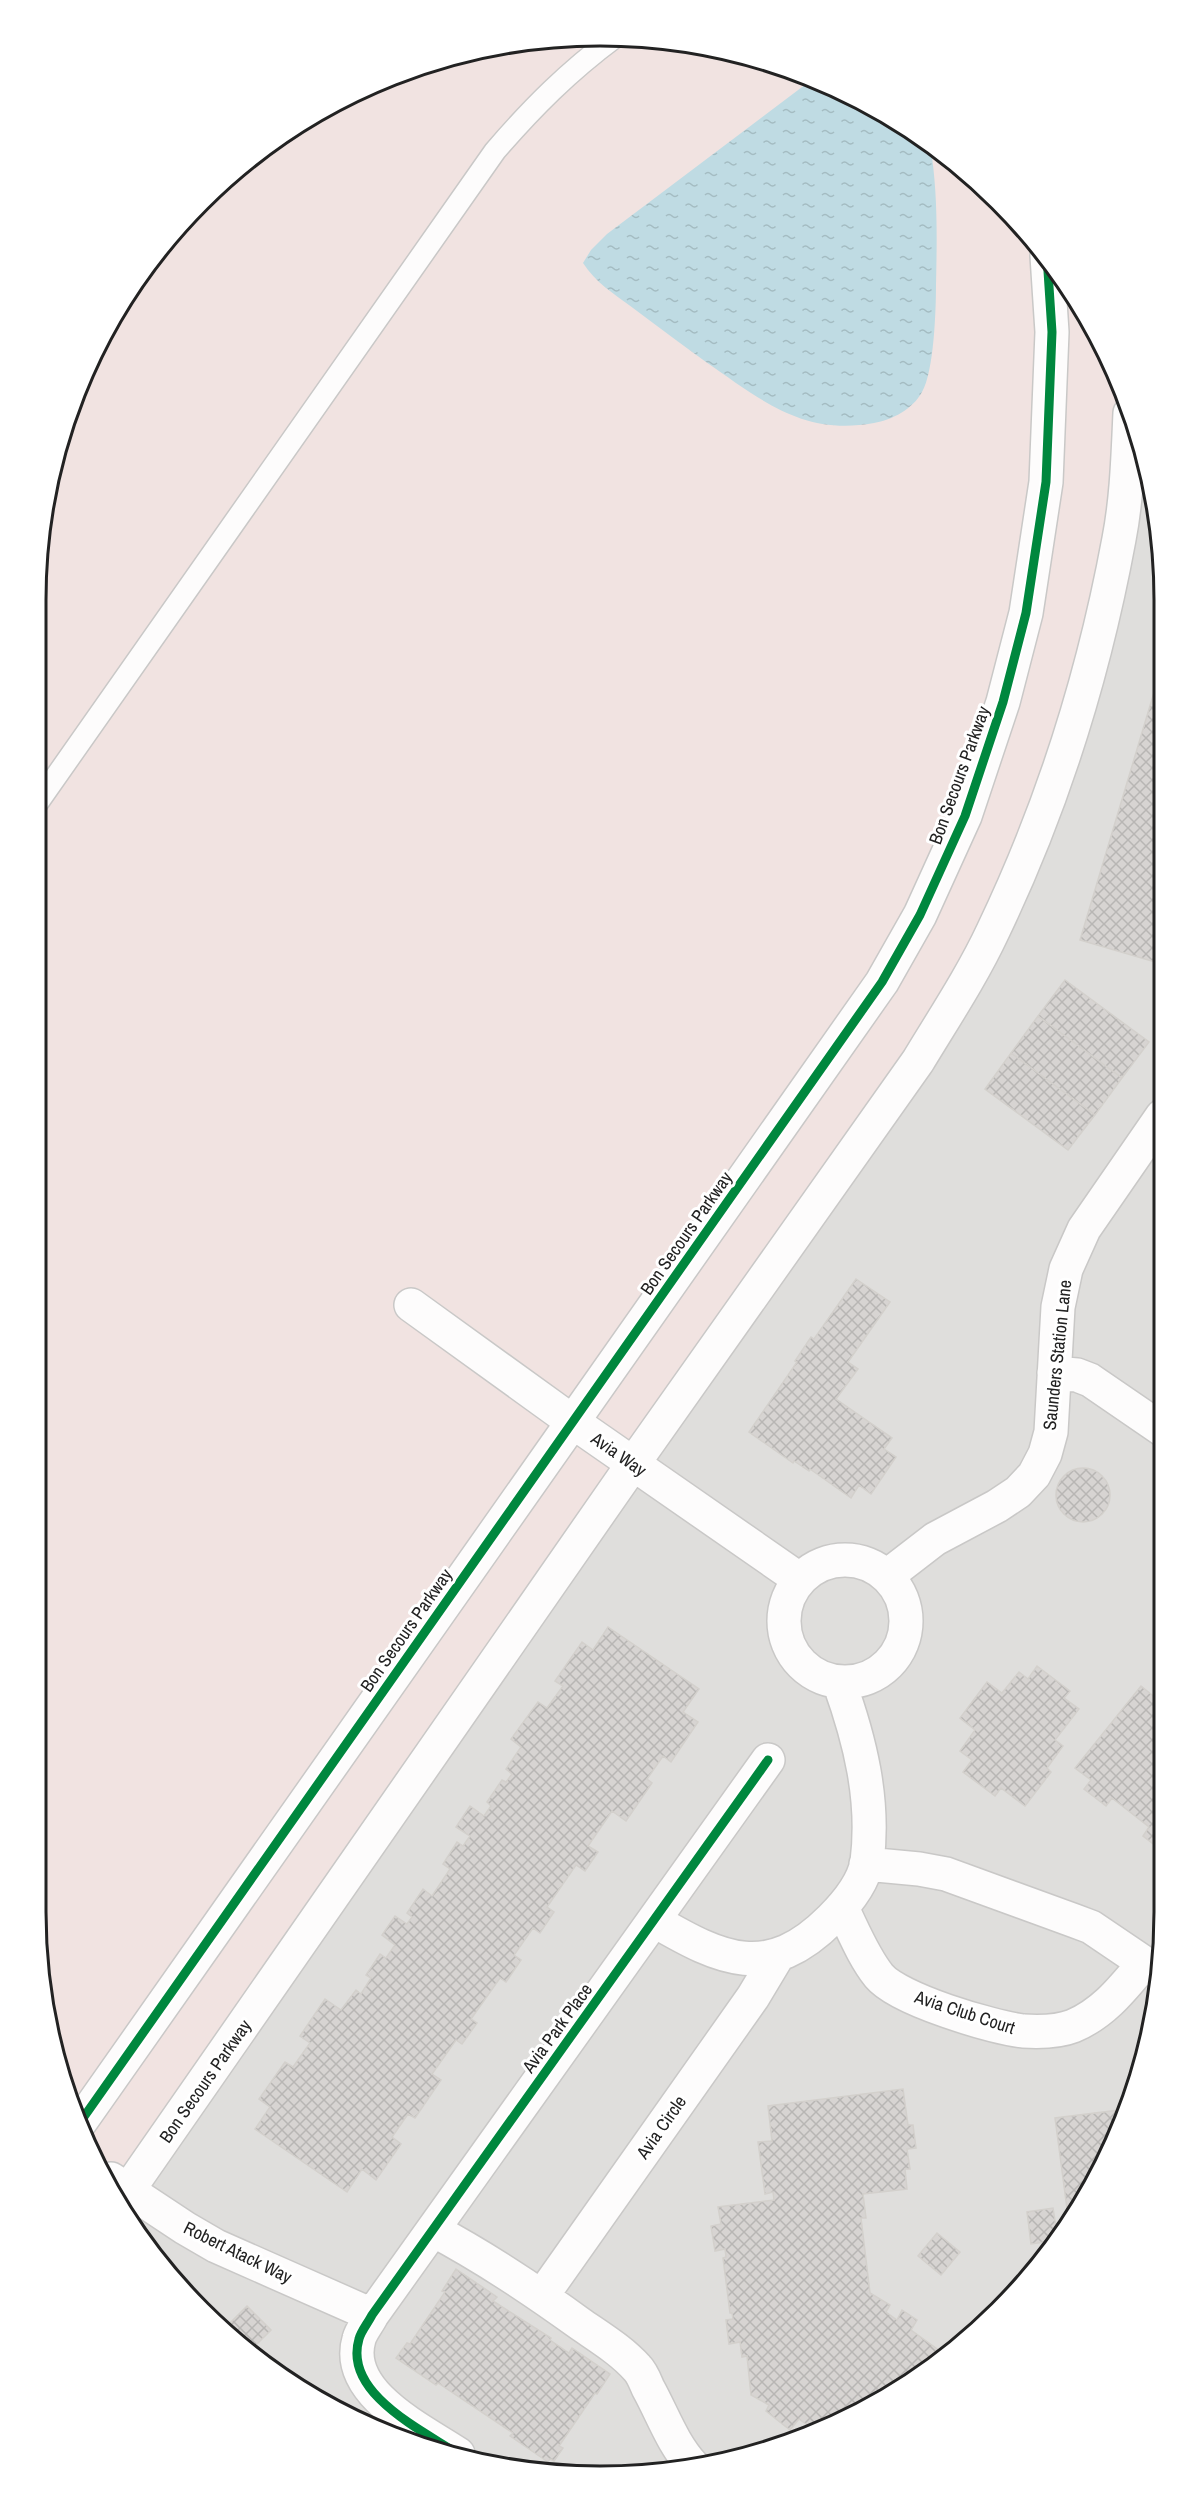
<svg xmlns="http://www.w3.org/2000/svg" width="1201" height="2513" viewBox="0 0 1201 2513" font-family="'Archivo Narrow',sans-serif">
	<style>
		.residential { fill: #dfdedc }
		.commercial { fill: #f1e3e1 }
		.water { fill: url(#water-ripples) }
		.building { fill: url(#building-cross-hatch); stroke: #d3d0cc; stroke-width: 1.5 }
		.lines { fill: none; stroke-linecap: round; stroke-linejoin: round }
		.service-casing { stroke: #c9c8c7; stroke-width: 24 }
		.minor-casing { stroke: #c9c8c7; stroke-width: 36 }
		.service { stroke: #fdfcfc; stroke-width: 21 }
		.minor { stroke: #fdfcfc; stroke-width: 33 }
		.cycleway-casing { stroke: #fff; stroke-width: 13 }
		.cycleway { stroke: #00873e; stroke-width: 9 }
		.labels { text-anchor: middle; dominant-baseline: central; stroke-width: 6; stroke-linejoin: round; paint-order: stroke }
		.street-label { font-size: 18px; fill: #222; stroke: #fff }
		.rim { fill: none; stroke: #222; stroke-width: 3 }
	</style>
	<defs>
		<pattern id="water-ripples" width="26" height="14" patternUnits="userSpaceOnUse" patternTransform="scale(1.5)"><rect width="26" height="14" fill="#bfdbe3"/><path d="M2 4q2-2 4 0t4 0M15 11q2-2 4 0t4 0" fill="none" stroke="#a4bcc2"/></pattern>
		<pattern id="building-cross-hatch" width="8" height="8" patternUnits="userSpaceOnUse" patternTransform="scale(1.5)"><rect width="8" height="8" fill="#d7d4d2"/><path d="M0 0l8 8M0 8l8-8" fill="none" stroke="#b8b6b4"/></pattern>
	</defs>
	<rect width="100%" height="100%" fill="#f0eeeb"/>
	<path class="residential" d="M1128 405 1160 526 1165 1913 1154 2023 1122 2129 1025 2285 944 2361 850 2419 674 2472 490 2466 318 2401 228 2337 153 2256 120 2195Z"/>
	<path class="commercial" d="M601 36 711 47 817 79 944 153 1048 257 1122 384 1128 405 1118 535 980 961 120 2195 66 2094 36 1912V600L47 490 79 384 131 287 202 201 287 131 385 79 491 47Z"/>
	<path class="water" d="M814 78 930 144C938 191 937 238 936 285 936 310 934 372 922 392 913 409 892 420 874 423 803 436 761 400 706 362 681 344 657 326 633 308 614 294 595 282 583 263L591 250 607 234Z"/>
	<path class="building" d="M1161 669 1162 964 1080 940Z
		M1065 980 1149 1042 1122 1078 1038 1016Z
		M1038 1016 1122 1078 1095 1115 1011 1053Z
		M1011 1053 1095 1115 1068 1150 985 1089Z
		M856 1279 890 1302 848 1362 858 1369 836 1399 892 1438 884 1449 896 1457 871 1494 859 1485 851 1498 810 1469 809 1471 794 1461 793 1463 749 1432 797 1362 795 1361 811 1337 814 1339Z
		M1056 1495a27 27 0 1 1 54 0a27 27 0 1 1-54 0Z
		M608 1627 699 1689 683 1712 698 1722 671 1762 663 1756 647 1779 652 1783 626 1821 612 1811 588 1846 598 1852 585 1871 576 1865 547 1907 554 1912 540 1933 533 1928 514 1955 521 1960 506 1982 500 1978 471 2019 477 2023 462 2044 456 2040 432 2074 441 2080 415 2118 408 2114 392 2137 401 2144 376 2180 362 2169 347 2192 255 2129 270 2107 259 2099 285 2062 293 2067 310 2043 300 2036 325 1999 341 2010 356 1990 361 1994 371 1978 366 1975 380 1954 386 1958 395 1945 382 1935 395 1916 407 1924 412 1917 407 1913 423 1889 432 1896 450 1869 443 1864 457 1842 463 1846 470 1836 456 1827 470 1806 484 1816 491 1806 487 1802 502 1780 506 1782 512 1774 506 1769 521 1747 511 1739 538 1702 547 1708 563 1686 555 1681 582 1642 593 1650Z
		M1037 1666 1070 1691 1064 1698 1079 1709 1055 1740 1063 1746 1047 1768 1051 1772 1025 1806 1001 1788 995 1796 963 1772 972 1760 960 1751 975 1730 960 1718 987 1682 1002 1693 1019 1672 1028 1679Z
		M1141 1686 1157 1699 1164 1692 1165 1853 1143 1836 1149 1827 1112 1798 1106 1806 1084 1789 1091 1780 1075 1768Z
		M903 2089 908 2125H913L916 2148 907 2149 910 2169H905L907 2189 863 2194 866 2218H861L870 2293 890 2305 886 2312 897 2320 902 2310 917 2320 911 2330 947 2356 951 2350 953 2352 944 2361 850 2419 814 2430 799 2419 790 2430 766 2411 769 2405 751 2395 747 2356 742 2357 740 2342 729 2344 726 2320 733 2319 732 2313H730L723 2258 726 2257 725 2249 715 2251 711 2226 721 2224 718 2207 774 2200 773 2192 765 2194 758 2142 772 2141 768 2106Z
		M1128 2109 1122 2129 1068 2216 1055 2118Z
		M1053 2208 1057 2233 1052 2241 1031 2244 1027 2212Z
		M937 2233 960 2252 941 2275 918 2256Z
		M456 2269 497 2297 493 2301 551 2338 550 2340 569 2353 572 2348 610 2374 597 2394 595 2393 559 2446 563 2448 554 2461 550 2459 548 2462 510 2436 513 2433 438 2383 436 2385 396 2358 407 2343 410 2344 445 2292 442 2291Z
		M247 2306 271 2330 249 2352 223 2330Z"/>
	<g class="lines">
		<g class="service-casing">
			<path id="service" d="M36 805 495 151C533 107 568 72 615 37"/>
		</g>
		<g class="minor-casing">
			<path id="minor" d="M411 1305 573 1422 799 1579
				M1054 1373 1077 1375 1090 1380 1163 1430
				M784 1621a61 61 0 1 1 122 0a61 61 0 1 1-122 0Z
				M887 1576 935 1539 997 1506 1018 1492 1034 1475 1045 1454 1051 1432 1058 1307 1066 1269 1084 1229 1162 1116
				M866 1864 919 1869 946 1874 1075 1921 1091 1927 1159 1973
				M842 1908C853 1930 863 1956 879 1976 899 2000 992 2027 1023 2031 1040 2032 1058 2032 1073 2026 1104 2013 1123 1988 1144 1963
				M655 1921C722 1960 768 1982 831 1919 846 1904 863 1884 867 1862 875 1800 860 1740 839 1682
				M81 2121 882 982 920 915 965 816 1003 702 1026 613 1046 482 1052 332 1047 256
				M111 2179 185 2228 216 2246 372 2315
				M122 2199 633 1464 918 1061C944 1018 972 976 993 931 1052 808 1094 674 1119 539 1127 498 1128 455 1130 413
				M433 2230C484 2257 532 2289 579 2323 599 2337 621 2350 637 2368 642 2373 645 2381 648 2388 663 2415 672 2443 693 2466
				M542 2296 753 1997 777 1957
				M458 2454C422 2430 343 2393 359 2339 361 2331 368 2323 372 2315L768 1760"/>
		</g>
		<use href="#service" class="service"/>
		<use href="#minor" class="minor"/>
		<g class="cycleway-casing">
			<path id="cycleway" d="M81 2121 882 982 920 915 965 816 1003 702 1026 613 1046 482 1052 332 1047 256
				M458 2454C422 2430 343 2393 359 2339 361 2331 368 2323 372 2315L768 1760"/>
		</g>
		<use href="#cycleway" class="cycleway"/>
	</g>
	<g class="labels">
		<g class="street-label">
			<text transform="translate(959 775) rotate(-70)">Bon Secours Parkway</text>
			<text transform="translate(686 1233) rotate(-55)">Bon Secours Parkway</text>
			<text transform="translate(1057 1355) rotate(-84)">Saunders Station Lane</text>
			<text transform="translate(619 1454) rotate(35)">Avia Way</text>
			<text transform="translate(406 1630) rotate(-55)">Bon Secours Parkway</text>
			<text transform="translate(965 2012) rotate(18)">Avia Club Court</text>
			<text transform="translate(557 2028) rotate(-54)">Avia Park Place</text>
			<text transform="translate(205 2081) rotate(-55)">Bon Secours Parkway</text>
			<text transform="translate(661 2127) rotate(-55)">Avia Circle</text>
			<text transform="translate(238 2252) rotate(26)">Robert Atack Way</text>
		</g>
	</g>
	<path d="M0 0H1201V2513H0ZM600 46H600A554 554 0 0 1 1154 600V1912A554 554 0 0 1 600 2466H600A554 554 0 0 1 46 1912V600A554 554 0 0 1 600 46Z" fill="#fff" fill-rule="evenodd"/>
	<path class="rim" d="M600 46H600A554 554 0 0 1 1154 600V1912A554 554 0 0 1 600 2466H600A554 554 0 0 1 46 1912V600A554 554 0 0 1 600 46Z"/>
</svg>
